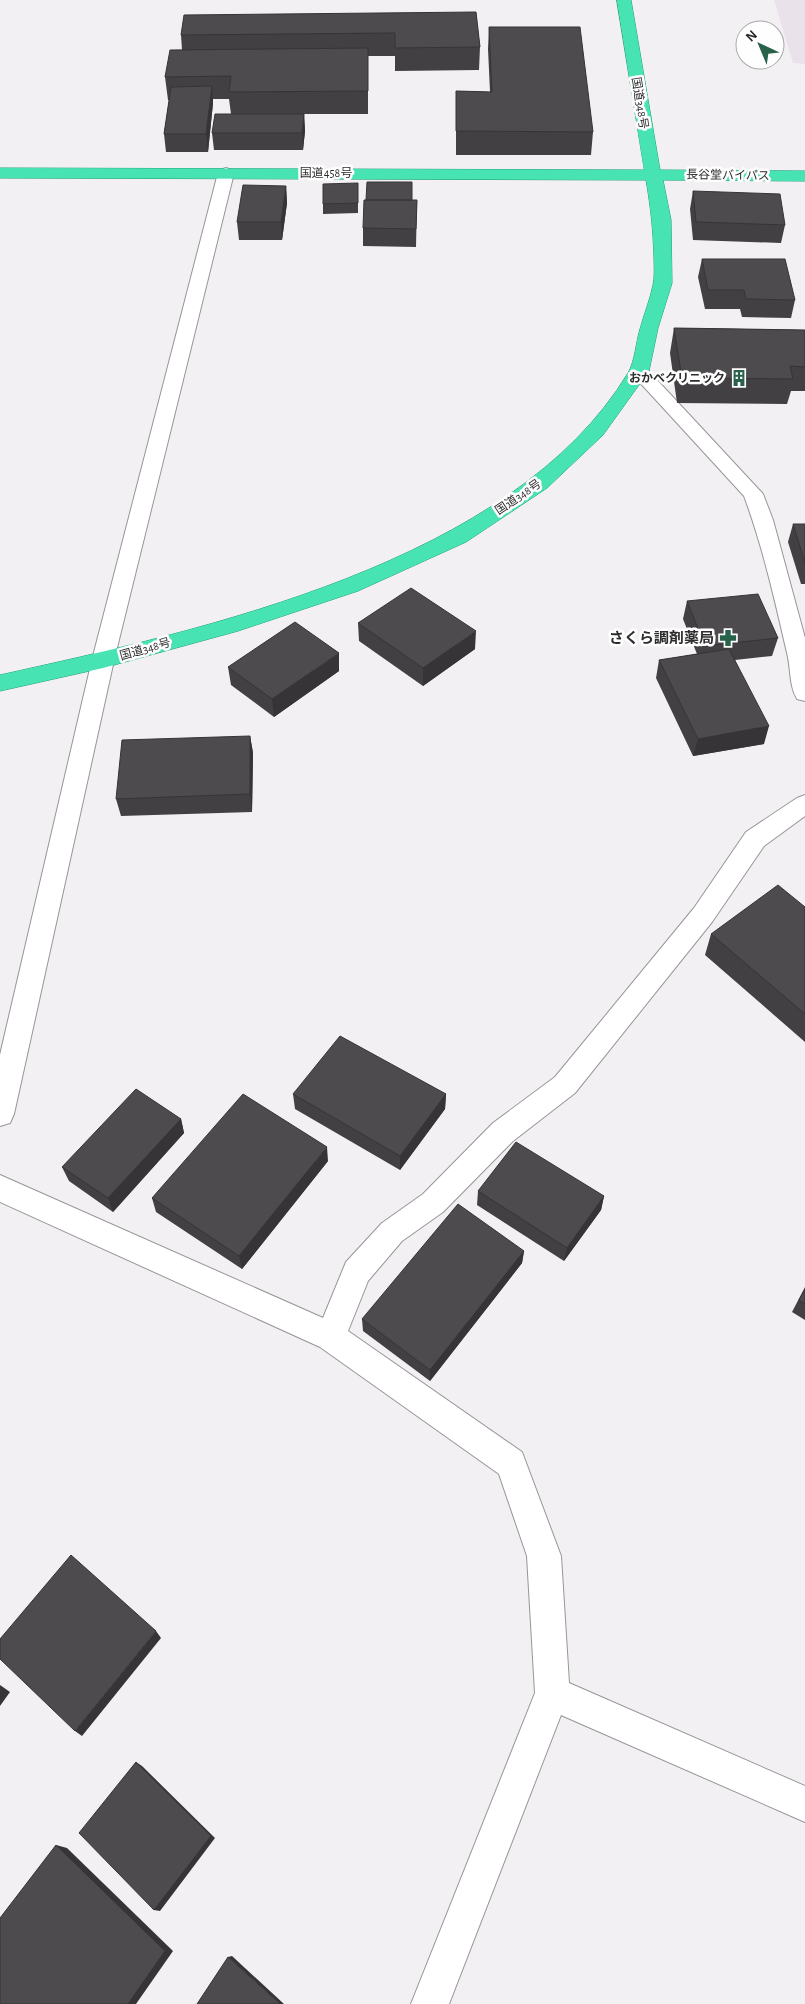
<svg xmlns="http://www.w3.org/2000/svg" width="805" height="2004" viewBox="0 0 805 2004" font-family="'Alegreya Sans','Noto Sans JP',sans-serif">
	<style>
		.built { fill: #eae2ea }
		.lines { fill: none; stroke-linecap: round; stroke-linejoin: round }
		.service-casing { stroke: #979597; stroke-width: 2 }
		.trunk-casing { stroke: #209f77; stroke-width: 1 }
		.service { fill: #fff; fill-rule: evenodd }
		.trunk { fill: #47e3b2; fill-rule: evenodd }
		.wall { fill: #424042 }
		.shaded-wall { fill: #363436 }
		.building { fill: #4d4b4d; stroke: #363436 }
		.labels { text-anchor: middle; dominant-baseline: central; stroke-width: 5; stroke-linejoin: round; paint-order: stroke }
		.far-street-label { font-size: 12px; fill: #2e2d2e; stroke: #fffeff }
		.far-poi-label { font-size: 12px; font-weight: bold; fill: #2e2d2e; stroke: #fffeff; text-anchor: end }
		.poi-label { font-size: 15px; font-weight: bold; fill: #2e2d2e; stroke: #fffeff; text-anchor: end }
	</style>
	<rect width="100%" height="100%" fill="#f3f0f3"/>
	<path class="built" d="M774 0H805V64L793 63Z"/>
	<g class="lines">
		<g class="service-casing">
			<path id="service" d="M226 168 232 170 234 173 114 660 14 1114 10 1123 0 1126V1055L92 660 218 173 220 170Z
				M639 366 645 367 763 494 773 520 805 638V701L797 699C789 686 791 668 787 653 775 601 763 547 744 496L633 375 630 371 633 367Z
				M805 795V816L764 846 712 922 575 1093 513 1141 443 1212 402 1241 368 1281 348 1331 522 1452 561 1556 569 1683 805 1786V1822L561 1715 449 2004H411L535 1693 527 1556 499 1474 320 1347 0 1202V1175L323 1318 346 1262 382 1223 423 1194 493 1123 555 1077 694 908 746 832 797 798Z"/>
		</g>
		<g class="trunk-casing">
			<path id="trunk" d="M617 0H631L660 170 805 171V181L663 180 671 220 672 283 658 328 649 371 603 435 547 488 466 542 358 591 238 631 103 668 0 691V675C203 630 513 563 628 373 635 361 636 342 640 329 644 314 650 300 653 285 655 276 654 266 654 258 653 229 651 209 646 180L0 178V168L644 170Z"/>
		</g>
		<use href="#service" class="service"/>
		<use href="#trunk" class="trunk"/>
	</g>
	<path class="wall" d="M476 12 480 47 479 70 395 71V56H368V114H304L305 131 303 150H214L212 133 231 114 229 99H213V103L208 152H166L164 134 169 100H168L165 77 182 50 181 35Z
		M489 27 593 132 591 155H456V91L490 92 488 49Z
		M358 183V213L323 214V204Z
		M286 186 287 203 282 240H239L237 222Z
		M693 191 785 225 781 243 693 240 690 209Z
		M412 200H417L416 247 363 246V228Z
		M702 259 795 300 791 318 742 317 740 309H705L698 277Z
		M674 328 805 330V391H791L787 404 677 403 670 353Z
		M793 524H805V584H801L788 542Z
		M687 601 778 638 772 656 735 660 764 744 693 756 656 678 659 660 697 654 683 619Z
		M358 623 475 649 423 686 359 641Z
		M228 667 339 671 274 717 231 685Z
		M250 736 253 753 252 812 121 816 116 799Z
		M805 907V1042L705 955 711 934Z
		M293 1094H446L445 1109 400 1170 295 1109Z
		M181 1119 184 1133 113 1212 69 1181 62 1167Z
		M328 1161 242 1269 156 1212 152 1198Z
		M478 1191 604 1196 601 1210 564 1261 477 1205Z
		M524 1251 522 1263 430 1381 363 1331 362 1319Z
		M805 1287V1320L792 1312Z"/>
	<path class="shaded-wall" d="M212 86 213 103 208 152 206 134Z
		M304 114 305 131 303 150 302 133Z
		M286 186 287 203 282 240 281 222Z
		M476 631 475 649 423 686V668Z
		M339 653V671L274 717 272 699Z
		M769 726 764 744 693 756 698 739Z
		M250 736 253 753 252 812 250 794Z
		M446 1094 445 1109 400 1170V1156Z
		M181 1119 184 1133 113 1212 108 1198Z
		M327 1147 328 1161 242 1269 239 1256Z
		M604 1196 601 1210 564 1261 567 1248Z
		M524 1251 522 1263 430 1381V1370Z
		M156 1631 161 1638 82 1736 75 1731Z
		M0 1685 10 1692 0 1706Z
		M136 1762 142 1766 215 1838 160 1911 154 1910Z
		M56 1845 67 1848 173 1951 136 2004H128Z
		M232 1956 284 2004H280L228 1957Z"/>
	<path class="building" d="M476 12 480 47 395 48V33L181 35 184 15Z
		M489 27H580L593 132 456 131V91L492 92Z
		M368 48V91L229 92 231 76 165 77 170 50Z
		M212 86 206 134H164L171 87Z
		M215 114H304L302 133H212Z
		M367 182H412V200H366Z
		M358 183V203L323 204V184Z
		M243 185 286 186 281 222H237Z
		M693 191 780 194 785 225 696 222Z
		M364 200H417L416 229 363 228Z
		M702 259H785L795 300 746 299 744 290H708Z
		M674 328 805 330V367L790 366 793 379 682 378Z
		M793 524H805V563Z
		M411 588 476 631 423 668 358 623Z
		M758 594 778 638 705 646 687 601Z
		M295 622 339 653 272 699 228 667Z
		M729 649 769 726 698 739 659 660Z
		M250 736V794L116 799 122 740Z
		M778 885 805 907V1014L711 934Z
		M340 1036 446 1094 400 1156 293 1094Z
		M136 1089 181 1119 108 1198 62 1167Z
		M243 1094 327 1147 239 1256 152 1198Z
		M516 1142 604 1196 567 1248 478 1191Z
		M458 1204 524 1251 430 1370 362 1319Z
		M805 1289V1304L799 1300Z
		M71 1555 156 1631 75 1731 0 1659V1639Z
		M136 1762 211 1836 154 1910 79 1833Z
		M56 1845 165 1951 128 2004H0V1918Z
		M228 1957 280 2004H197Z"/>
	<defs>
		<g id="building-bare" transform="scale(1.35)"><path d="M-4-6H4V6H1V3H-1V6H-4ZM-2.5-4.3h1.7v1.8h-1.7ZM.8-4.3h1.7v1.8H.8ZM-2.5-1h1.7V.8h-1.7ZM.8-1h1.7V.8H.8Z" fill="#29624b" stroke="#fffeff" stroke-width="2.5" paint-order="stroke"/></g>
		<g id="pharmacy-bare" transform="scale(1.35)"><path d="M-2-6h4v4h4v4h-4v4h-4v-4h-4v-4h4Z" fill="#29624b" stroke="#fffeff" stroke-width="2.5" paint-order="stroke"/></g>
	</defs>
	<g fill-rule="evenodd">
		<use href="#building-bare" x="739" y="378"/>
		<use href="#pharmacy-bare" x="728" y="638"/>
	</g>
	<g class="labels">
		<g class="far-street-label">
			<text transform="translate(640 103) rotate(81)">国道348号</text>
			<text x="326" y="173">国道458号</text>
			<text transform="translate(728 175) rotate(1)">長谷堂バイパス</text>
			<text transform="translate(518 497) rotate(-34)">国道348号</text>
			<text transform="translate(145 649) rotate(-16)">国道348号</text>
		</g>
		<g class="far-poi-label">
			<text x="725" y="378">おかべクリニック</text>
		</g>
		<g class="poi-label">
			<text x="714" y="638">さくら調剤薬局</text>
		</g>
	</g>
	<g transform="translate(760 45) rotate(316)"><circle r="24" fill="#fffeff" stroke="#abaaab"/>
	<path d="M0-4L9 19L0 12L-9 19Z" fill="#29624b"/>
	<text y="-8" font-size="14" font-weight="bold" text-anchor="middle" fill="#2e2d2e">N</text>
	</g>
</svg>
